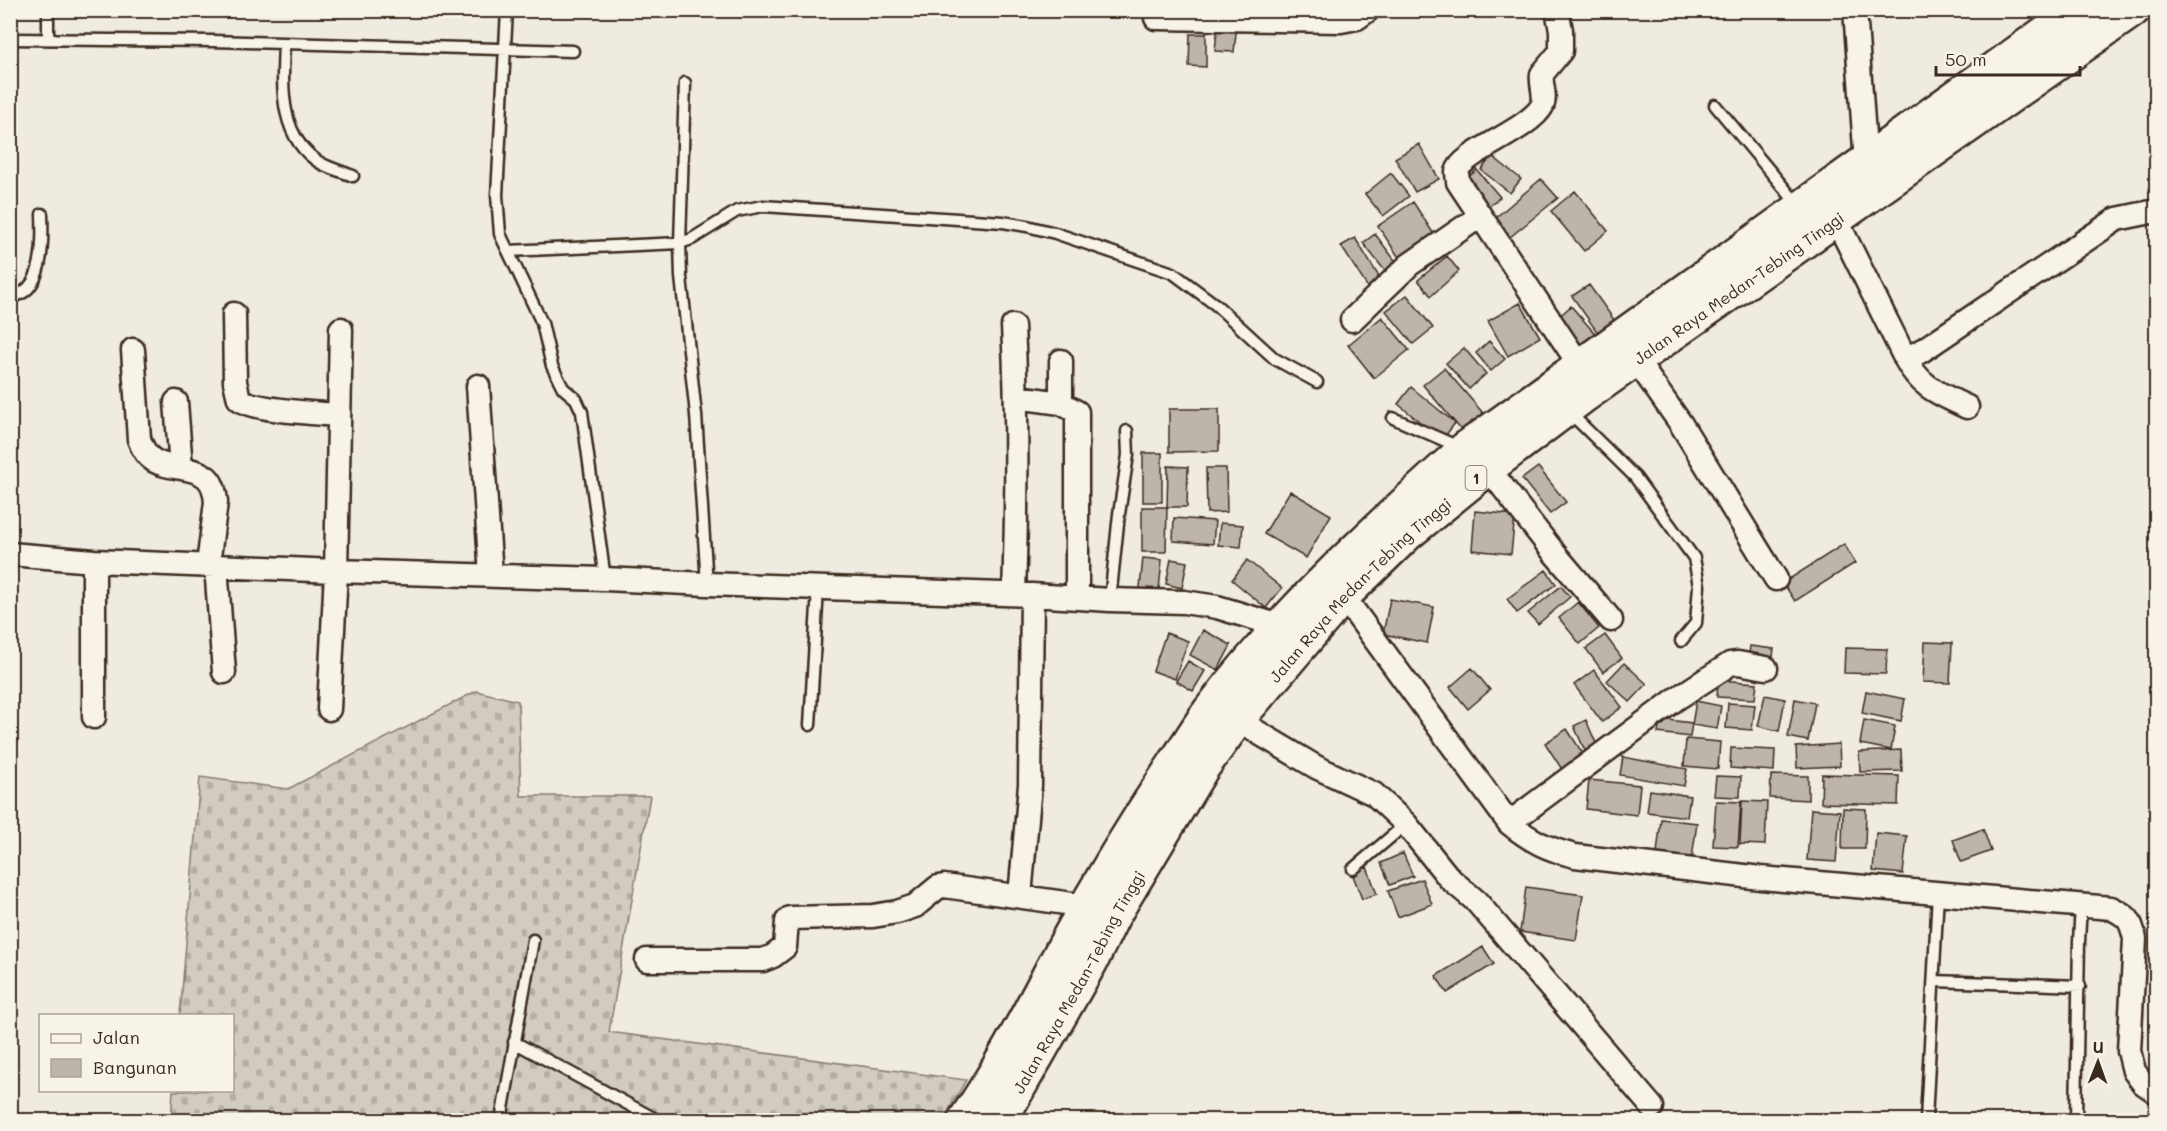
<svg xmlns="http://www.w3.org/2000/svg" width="2167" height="1131" viewBox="0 0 2167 1131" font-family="Mali,sans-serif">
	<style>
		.cemetery { fill: url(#cemetery-stones); stroke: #867a6f; stroke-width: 1.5 }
		.building { fill: #bdb5aa; stroke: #3b2a1e; stroke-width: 1.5 }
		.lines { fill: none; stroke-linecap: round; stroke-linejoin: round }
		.service-casing { stroke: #3b2a1e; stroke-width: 15 }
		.minor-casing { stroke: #3b2a1e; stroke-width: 27 }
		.trunk-casing { stroke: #3b2a1e; stroke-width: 38 }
		.service { stroke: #f7f3e8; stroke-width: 10 }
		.minor { stroke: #f7f3e8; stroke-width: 22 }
		.trunk { stroke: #f7f3e8; stroke-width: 33 }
		.labels { text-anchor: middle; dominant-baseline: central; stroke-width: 4.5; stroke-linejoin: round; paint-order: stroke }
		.shield { fill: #f7f3e8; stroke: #73665b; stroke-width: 1.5 }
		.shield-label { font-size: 15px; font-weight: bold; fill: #3b2a1e }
		.street-label { font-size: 16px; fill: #3b2a1e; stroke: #f7f3e8 }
	</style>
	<defs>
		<pattern id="cemetery-stones" width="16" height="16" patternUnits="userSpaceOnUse" patternTransform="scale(1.5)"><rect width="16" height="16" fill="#d1cbc0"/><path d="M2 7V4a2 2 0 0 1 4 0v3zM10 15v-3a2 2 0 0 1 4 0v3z" fill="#b4aea5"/></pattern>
	</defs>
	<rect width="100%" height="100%" fill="#efebe0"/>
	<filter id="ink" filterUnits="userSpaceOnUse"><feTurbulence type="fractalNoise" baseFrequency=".0167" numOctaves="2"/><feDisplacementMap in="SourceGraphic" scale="12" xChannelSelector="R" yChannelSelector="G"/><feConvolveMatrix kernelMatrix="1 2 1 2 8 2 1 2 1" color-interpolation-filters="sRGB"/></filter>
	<g filter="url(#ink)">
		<path class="cemetery" d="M476 691 518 701 521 796H650L609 1032 966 1080 943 1120H171L173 1091 232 1090V1016L180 1015 200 777 288 789Z"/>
		<path class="building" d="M1218 21 1237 23 1234 52 1215 51Z
			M1190 34H1206V67L1189 66Z
			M1419 144 1439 179 1415 192 1395 158Z
			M1492 156 1521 179 1510 193 1481 170Z
			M1477 170 1500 197 1485 210 1462 182Z
			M1391 173 1409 196 1383 216 1365 194Z
			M1541 179 1558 198 1504 242 1488 224Z
			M1575 191 1608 231 1584 251 1551 211Z
			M1413 202 1437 239 1402 262 1378 226Z
			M1375 234 1400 267 1389 276 1363 243Z
			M1355 238 1381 280 1368 288 1341 246Z
			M1447 256 1459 271 1431 296 1418 280Z
			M1589 285 1617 324 1600 336 1572 296Z
			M1407 295 1433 328 1413 344 1386 311Z
			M1520 303 1540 337 1508 356 1488 321Z
			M1571 306 1598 337 1580 352 1553 322Z
			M1382 317 1409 350 1374 378 1348 345Z
			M1489 341 1505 359 1491 371 1476 353Z
			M1464 348 1486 374 1469 389 1446 363Z
			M1444 368 1489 420 1468 438 1423 385Z
			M1411 387 1455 423 1442 440 1398 404Z
			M1169 409H1219V451L1169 452Z
			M1143 453H1162V502H1143Z
			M1168 466 1188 467 1187 507H1167Z
			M1538 467 1566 502 1550 514 1522 479Z
			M1206 468H1226L1227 512 1207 513Z
			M1290 491 1331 515 1306 558 1264 534Z
			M1142 507H1167L1166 552H1142Z
			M1475 511 1515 515 1511 554 1472 550Z
			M1174 518 1215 521 1213 544 1173 541Z
			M1220 523 1243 525 1241 547 1218 545Z
			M1844 544 1855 563 1795 601 1783 583Z
			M1143 558 1162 560 1158 599 1139 597Z
			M1171 559 1187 562 1182 588 1166 584Z
			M1247 560 1282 588 1266 608 1232 580Z
			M1546 570 1556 584 1517 613 1507 599Z
			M1561 586 1570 597 1538 624 1528 613Z
			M1390 599 1434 607 1427 643 1383 634Z
			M1578 602 1599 628 1580 644 1559 618Z
			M1203 630 1231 645 1218 670 1190 655Z
			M1166 633 1188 641 1175 679 1153 671Z
			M1605 635 1622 658 1603 672 1586 649Z
			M1925 642 1952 643 1950 683 1923 682Z
			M1750 646 1774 649 1772 664 1748 662Z
			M1845 648 1887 649 1886 674 1844 673Z
			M1188 661 1205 671 1193 691 1176 681Z
			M1624 663 1647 684 1630 702 1607 681Z
			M1472 668 1490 690 1468 709 1450 687Z
			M1594 670 1622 707 1602 722 1574 685Z
			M1718 680 1757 683 1755 699 1717 697Z
			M1866 691 1905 699 1901 721 1862 713Z
			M1765 695 1785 699 1779 731 1758 726Z
			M1795 699 1815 703 1808 741 1788 737Z
			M1696 701 1721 706 1717 729 1692 725Z
			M1728 703 1755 705 1752 730 1726 728Z
			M1660 719 1692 723 1690 737 1658 733Z
			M1586 720 1599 750 1587 755 1574 726Z
			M1864 720 1895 726 1891 750 1860 744Z
			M1567 729 1587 760 1565 774 1545 743Z
			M1686 739 1720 742 1718 769 1684 766Z
			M1839 744 1840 766 1797 768 1796 747Z
			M1731 748 1775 750 1774 771 1730 768Z
			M1901 750 1902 771 1860 772 1859 752Z
			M1623 757 1687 769 1684 786 1620 775Z
			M1822 774 1899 776 1898 805 1821 803Z
			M1771 775 1808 776V800L1770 798Z
			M1716 776 1741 777 1740 797 1714 796Z
			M1589 780 1640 785 1637 815 1586 809Z
			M1650 790 1690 796 1687 817 1647 812Z
			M1716 801 1741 802 1738 847 1713 846Z
			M1742 801 1767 802 1765 845 1740 844Z
			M1843 808 1866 809 1865 849H1842Z
			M1811 809 1840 811 1836 862 1807 860Z
			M1661 819 1697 823 1692 858 1657 853Z
			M1983 829 1991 851 1961 862 1953 840Z
			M1876 833 1907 836 1903 874 1873 871Z
			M1403 853 1413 876 1390 885 1381 863Z
			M1367 867 1377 894 1362 899 1352 873Z
			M1422 879 1432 904 1398 917 1388 891Z
			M1526 887 1583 895 1576 940 1520 932Z
			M1483 947 1494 964 1447 993 1436 976Z"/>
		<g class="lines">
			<g class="service-casing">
				<path id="service" d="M48 10V39
					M507 10 497 195 500 234 542 323 552 366 563 388 576 399 582 412 605 579
					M10 39 213 41 573 51
					M284 44C282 88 279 139 322 164 332 169 343 172 353 176
					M1715 105 1799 206
					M508 251 680 243 685 83
					M10 296C45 295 43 238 42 214
					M1569 412 1635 477 1694 558 1699 586 1696 623 1681 641
					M1393 418 1459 447
					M707 584 696 415 681 277 680 243 692 239 737 211 763 206 1003 222 1027 226 1055 233 1173 273 1216 305 1275 359 1317 382
					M1110 600 1119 514 1128 455 1127 431
					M810 725 818 589
					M1353 869 1406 824
					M1934 981 2080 986
					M514 1042 657 1120
					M501 1120 533 940
					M1926 1120 1938 893
					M2076 1120 2079 941 2081 905"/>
			</g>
			<g class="minor-casing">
				<path id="minor" d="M1557 10 1561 30V51L1542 74C1540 85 1547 96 1542 106 1529 130 1461 153 1457 172 1457 176 1458 179 1458 182L1581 367
					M1855 10 1866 163
					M1156 18 1341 21 1357 18 1368 10
					M1836 219 1905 358 1920 352 2117 219 2156 211
					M234 314 235 382 239 399C255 411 316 413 338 415
					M1352 320 1409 265 1480 216
					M1013 326C1018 416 1017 505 1014 594
					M133 350 139 439C147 462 157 464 181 468
					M1905 358C1921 388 1938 393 1967 407
					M1636 360 1681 424 1776 579
					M478 386 491 575
					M1017 397 1061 403 1077 412V598
					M176 402 181 468C204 472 214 477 216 502L208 565
					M1061 403V361
					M1488 468 1555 554 1611 620
					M10 554 94 561 336 571 605 579 707 584 1032 595 1110 600 1184 602 1217 607 1280 626
					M94 561V717
					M216 566 224 672
					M1334 586 1343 596 1509 823C1531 841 1547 849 1575 856L1761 878 2111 908C2128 916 2131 920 2135 939L2129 1051 2134 1071 2143 1083 2156 1092
					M329 709 336 571 341 329
					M1237 720 1316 767 1374 794 1406 824 1450 879 1476 901 1652 1107
					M1509 823 1676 699 1730 664 1738 663 1766 668
					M1020 896 1030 785 1032 595
					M647 960H763L773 956 785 947 787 921 790 918 873 916 897 912 915 906 938 887 944 886 1087 906"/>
			</g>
			<g class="trunk-casing">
				<g id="trunk">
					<path d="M965 1120C1003 1065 1034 1003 1066 943 1099 882 1135 823 1174 765 1186 747 1197 729 1209 712 1283 614 1374 531 1465 449L2077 10"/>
					<path id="s1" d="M1000 1120 1091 961 1113 916 1202 768 1237 720 1343 596 1407 534 1488 468 1582 397 2133 10"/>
				</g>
			</g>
			<use href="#service" class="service"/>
			<use href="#minor" class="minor"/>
			<use href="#trunk" class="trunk"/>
		</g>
	</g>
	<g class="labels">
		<rect class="shield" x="1465.5" y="466" width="21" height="24" rx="4.5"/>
		<g class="shield-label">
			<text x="1476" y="478">1</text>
		</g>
		<g class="street-label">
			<text stroke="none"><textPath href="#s1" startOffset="1131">Jalan Raya Medan-Tebing Tinggi</textPath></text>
			<text stroke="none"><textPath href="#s1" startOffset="645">Jalan Raya Medan-Tebing Tinggi</textPath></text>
			<text stroke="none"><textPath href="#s1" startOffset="159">Jalan Raya Medan-Tebing Tinggi</textPath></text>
		</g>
	</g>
	<rect width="2167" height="1131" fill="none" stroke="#f7f3e8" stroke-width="36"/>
	<rect x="18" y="18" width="2131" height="1095" fill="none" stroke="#3b2a1e" stroke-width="2" filter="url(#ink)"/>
	<rect x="39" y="1014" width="195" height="78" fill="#f7f3e8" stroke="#aca397" stroke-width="1.5"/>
	<rect x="51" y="1034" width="30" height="9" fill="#f7f3e8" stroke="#aca397" stroke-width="1.5"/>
	<text x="93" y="1044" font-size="18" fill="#3b2a1e">Jalan</text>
	<rect x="51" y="1059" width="30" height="18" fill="#bdb5aa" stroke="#aca397" stroke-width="1.5"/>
	<text x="93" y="1074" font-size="18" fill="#3b2a1e">Bangunan</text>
	<g transform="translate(2098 1062) rotate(1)" stroke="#f7f3e8" stroke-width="4.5" paint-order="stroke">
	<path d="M0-4.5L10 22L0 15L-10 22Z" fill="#3b2a1e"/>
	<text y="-9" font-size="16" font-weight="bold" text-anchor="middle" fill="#3b2a1e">U</text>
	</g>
	<path d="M1936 66v9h144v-9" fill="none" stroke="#3b2a1e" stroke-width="3"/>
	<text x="1945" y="66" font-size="18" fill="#3b2a1e" stroke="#f7f3e8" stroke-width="4.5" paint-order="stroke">50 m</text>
</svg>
